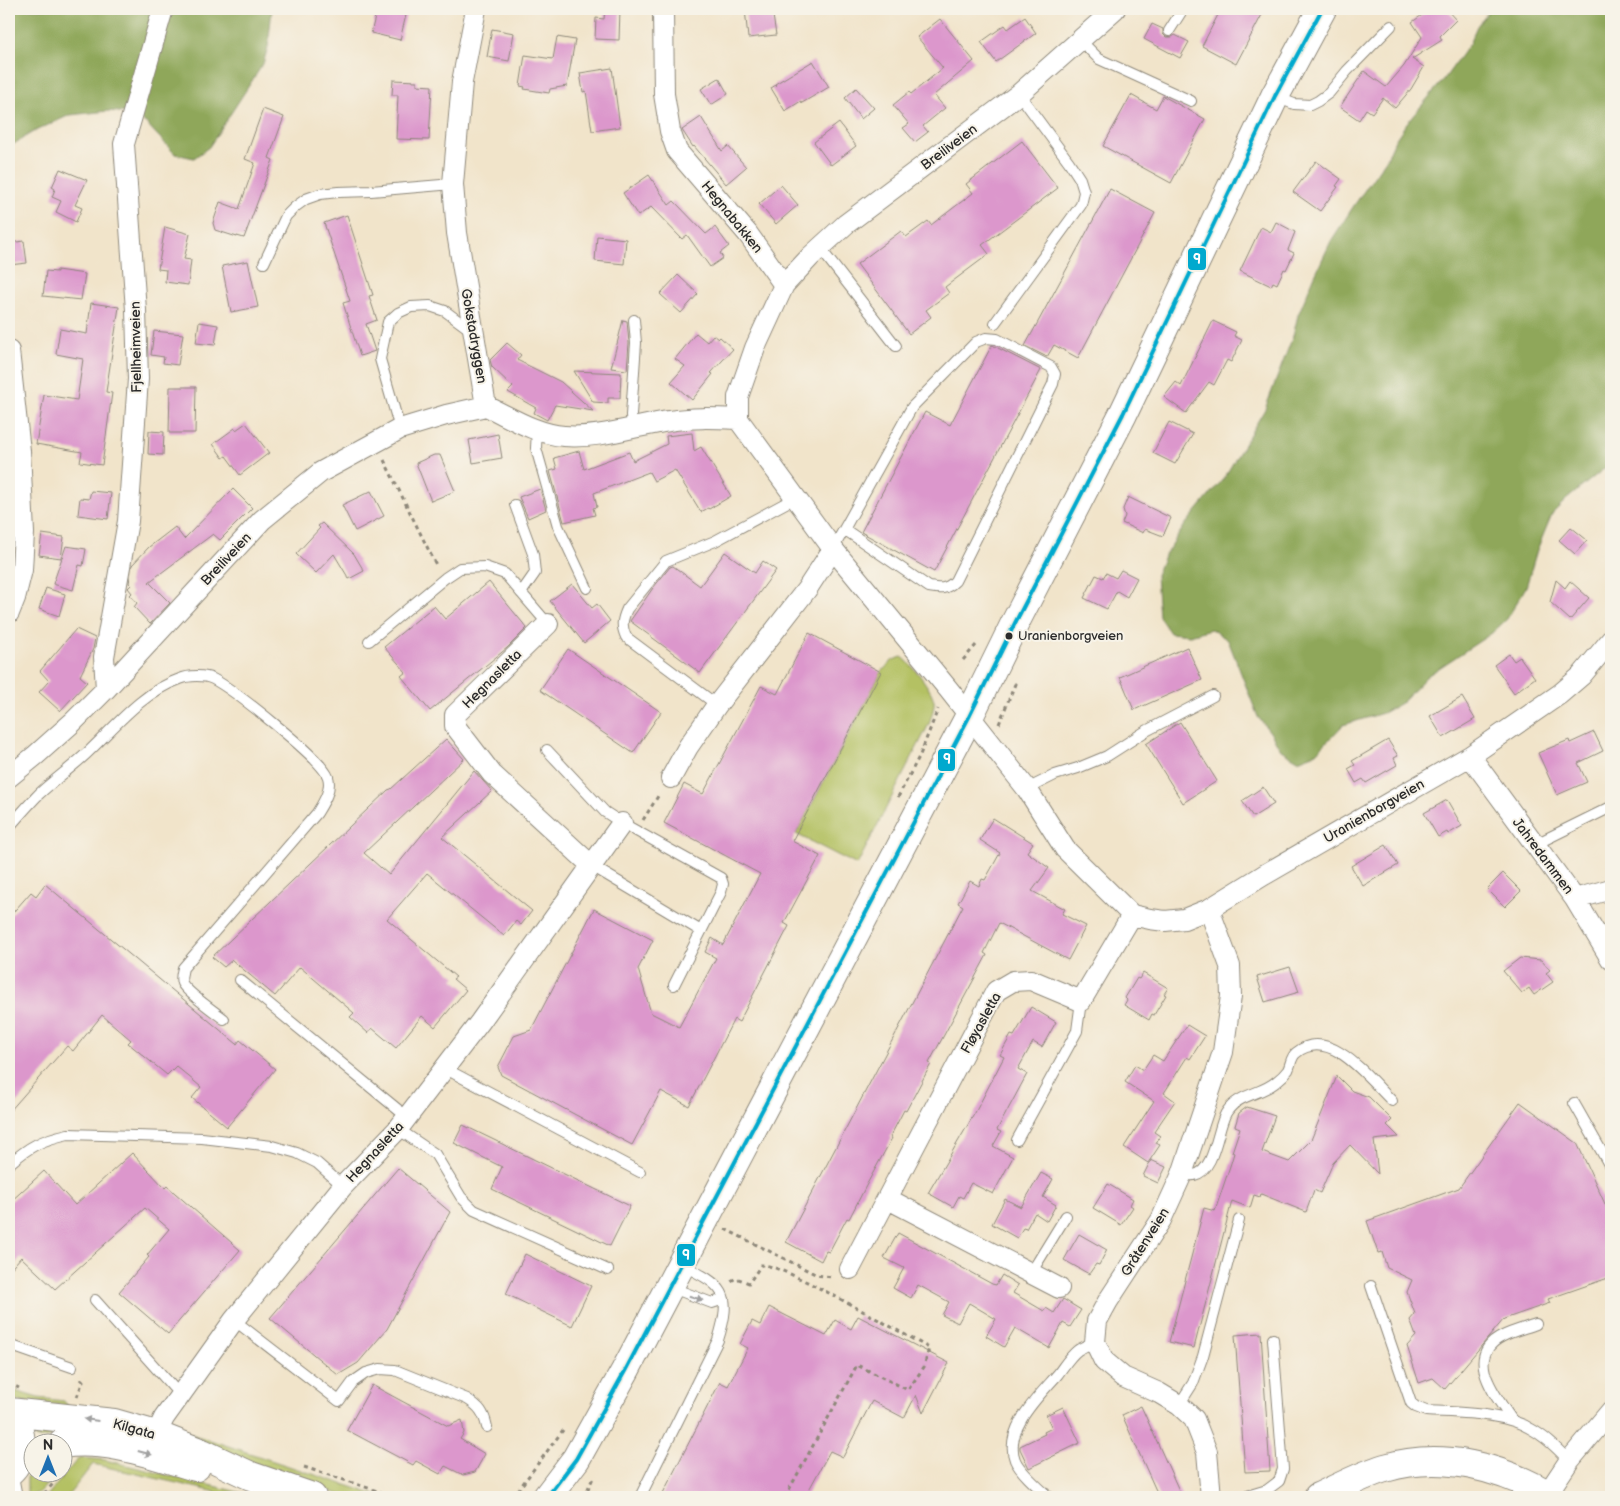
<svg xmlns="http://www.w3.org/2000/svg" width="1620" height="1506" viewBox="0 0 1620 1506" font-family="'Balsamiq Sans',sans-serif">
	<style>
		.green { fill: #b4c164; stroke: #707648 }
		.forest { fill: #8fa75a; stroke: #5d6942 }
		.building { fill: #dc97cc }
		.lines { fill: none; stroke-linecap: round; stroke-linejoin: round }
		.lane-casing { stroke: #8e887a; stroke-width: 12 }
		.street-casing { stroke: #8e887a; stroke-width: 22 }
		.secondary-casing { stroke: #8e887a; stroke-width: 30 }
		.path { stroke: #8e887a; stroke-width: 3; stroke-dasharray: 4 4; stroke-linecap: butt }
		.lane { stroke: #fff; stroke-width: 10 }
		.street { stroke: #fff; stroke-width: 20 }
		.secondary { stroke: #fff; stroke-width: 28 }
		.bus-1-casing { stroke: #f7f3e8; stroke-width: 8 }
		.bus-1 { stroke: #00a9ce; stroke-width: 4 }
		.oneway { fill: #a0a0a0 }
		.bus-dot { fill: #2b2b2b; stroke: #f7f3e8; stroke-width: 2 }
		.labels { text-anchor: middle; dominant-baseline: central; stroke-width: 4; stroke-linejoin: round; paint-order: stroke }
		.bus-label { font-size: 13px; fill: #2b2b2b; stroke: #f7f3e8; text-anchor: start }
		.street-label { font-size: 14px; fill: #2b2b2b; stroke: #f7f3e8 }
		.line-badge { stroke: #f7f3e8; stroke-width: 2 }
		.badge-label { font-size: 14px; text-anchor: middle; font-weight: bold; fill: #fff }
	</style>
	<rect width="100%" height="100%" fill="#f7f3e8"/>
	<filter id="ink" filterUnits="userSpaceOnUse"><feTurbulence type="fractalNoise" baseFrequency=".02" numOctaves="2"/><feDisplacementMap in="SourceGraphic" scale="10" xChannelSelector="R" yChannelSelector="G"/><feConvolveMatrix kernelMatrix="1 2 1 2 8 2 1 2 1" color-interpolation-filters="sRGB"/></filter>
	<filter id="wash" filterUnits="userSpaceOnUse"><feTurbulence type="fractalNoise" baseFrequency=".0096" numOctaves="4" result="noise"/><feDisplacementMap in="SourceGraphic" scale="20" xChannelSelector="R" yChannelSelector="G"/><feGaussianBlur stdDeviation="1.12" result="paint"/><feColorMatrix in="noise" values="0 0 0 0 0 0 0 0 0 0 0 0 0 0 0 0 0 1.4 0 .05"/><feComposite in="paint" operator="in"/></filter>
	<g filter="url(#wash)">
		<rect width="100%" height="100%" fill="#f1e4ca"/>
		<path class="green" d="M902 657C911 663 932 689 934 701 935 707 931 717 929 724L857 865 796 834 881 672 893 660Z
			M9 1389 38 1398 64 1401 68 1406 18 1401 9 1397Z
			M68 1425 58 1435 38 1439 36 1438 34 1426Z
			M191 1434 213 1441 382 1497H348L279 1475 191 1435Z
			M82 1458 105 1460 259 1497H238L93 1464 67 1497H46L77 1460Z
			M32 1467V1474H56L40 1492 27 1497V1476Z"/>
		<path class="forest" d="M9 9H272L268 47 263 64 209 147 194 158 175 154 146 123 130 113 109 111 70 115 33 132 9 147Z
			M1490 9H1611V463L1567 499 1552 514 1537 550 1526 587 1507 619 1492 633 1427 676 1401 703 1383 713 1343 725 1316 753 1298 760 1281 750 1270 732 1258 717 1228 640 1211 629 1190 635 1170 633 1159 617 1156 575 1163 558 1185 525 1224 478 1265 409 1293 336 1298 315 1314 277 1331 241 1353 207 1387 158 1395 140 1406 124 1445 78 1469 44 1477 26Z"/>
		<g id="blocks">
			<path class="building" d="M377 9 406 15 400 40 371 33Z
				M605 9H620L619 40 595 39 596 18 604 19Z
				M745 9H772L776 35 748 38Z
				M1221 9H1265L1236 64 1202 46Z
				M1431 9H1446L1456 20 1440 36 1442 40 1412 59 1424 67 1411 89 1395 108 1383 98 1372 113 1366 109 1359 120 1340 107 1364 71 1386 87 1404 66 1422 37 1412 22Z
				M1025 17 1036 33 996 62 981 42 1005 25 1008 29Z
				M940 19 974 61 934 95 945 108 923 126 928 132 915 142 903 128 909 124 893 105 909 92 911 94 943 68 917 37Z
				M1152 24 1163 29V34L1166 37H1172L1175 35 1189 42 1180 58 1144 39Z
				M492 29 514 33 509 61 487 57Z
				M557 37 575 40 567 86 550 89 549 93 524 89 525 87 520 86 525 55 553 59Z
				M813 61 829 87 802 103 801 101 785 111 771 88 776 85 775 84Z
				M612 68 620 127 592 131 586 91 583 92 580 73Z
				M719 78 728 94 711 105 701 89Z
				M393 80 417 81V85L432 86 429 140 396 139 398 95H392Z
				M856 88 874 108 861 119 845 98Z
				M1131 95 1156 109 1163 96 1205 119 1171 183 1103 146Z
				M263 109 284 117 269 158 273 160 244 238 237 236V237L215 230 213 223 220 202 239 209 255 163 245 159Z
				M701 117 722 151 728 146 746 167 726 184 694 146 693 147 682 130Z
				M839 123 856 146 831 165 814 142Z
				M1022 141 1058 188 982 245 989 254 945 287 949 293 926 310 931 317 909 334 857 264 901 231 906 237 928 221 931 225 973 193 966 184Z
				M1316 161 1341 179 1336 186 1338 187 1320 211 1293 192Z
				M60 169 87 180 75 205 82 208 76 222 56 212 61 201 52 197 55 189 52 187Z
				M649 175 669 205 674 201 706 234 715 227 729 246 720 253 723 258 710 267 687 235 682 239 651 207 638 216 623 193Z
				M781 185 798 205 776 224 759 204Z
				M1110 189 1155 213 1078 358 1054 345 1047 357 1025 346Z
				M347 215 373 295 369 296 377 320 366 324 375 351 360 356 343 303 350 301 324 223Z
				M1276 222 1295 232 1288 250 1294 253 1286 270 1284 269 1277 284 1273 282 1271 286 1240 271 1261 227 1271 232Z
				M165 227 190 234 184 259 191 260 188 285 165 282 166 270 158 269Z
				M597 236 626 239 624 264 595 261Z
				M24 241 27 263 9 265V243Z
				M248 261 258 307 231 312 222 266Z
				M57 270 85 274 81 300 43 296 46 271 57 272Z
				M678 275 698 294 681 313 660 294Z
				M91 303 119 307 106 392 112 393 102 465 80 462 82 452 36 444 44 395 77 400 83 359 56 354 60 329 87 334Z
				M623 320 627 321 629 343 627 370 611 368Z
				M1213 321 1236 332 1234 336 1242 340 1231 362 1227 360 1214 385 1209 382 1186 413 1164 397 1176 382 1181 386Z
				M199 322 218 325 215 345 196 343Z
				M154 331 183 334 178 365 163 363 164 357 151 355Z
				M696 333 707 342 713 335 718 339 720 337 733 349 711 373 713 374 692 400 671 382 685 366 675 359Z
				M507 343 521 355 517 360 561 382 593 411 555 405 547 420 534 413 536 408 508 392 513 387 492 367 490 360Z
				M992 345 1041 370 934 572 861 532 925 412 950 425Z
				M574 371 621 373 620 398H608V403L593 402Z
				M170 387H196L195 433H169Z
				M1169 422 1193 434 1175 464 1153 453Z
				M246 423 269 453 240 475 226 456 223 458 213 444 235 428 236 430Z
				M149 431 164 432 163 455 148 454Z
				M692 433 694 451 701 447 731 496 709 509 708 508 701 512 675 470 654 481 649 472 594 493 597 507 593 508 595 515 564 522 550 471 557 469 554 458 579 451 584 469 629 452 633 461 667 444 666 436Z
				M498 434 502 458 473 463 469 440Z
				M434 455H440L455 491 431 501 416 463Z
				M233 489 252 508 220 540 213 534 149 582 170 603 150 624 134 607 137 603 130 595 132 593 128 588 131 585 129 583 132 565 149 547 175 527 184 539Z
				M540 489 546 510 528 518 519 497Z
				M91 491 111 493 108 519 78 515 80 498 89 499Z
				M371 491 384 516 355 531 342 505Z
				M1128 497 1171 518 1163 536 1145 529 1143 533 1122 523 1125 516 1123 509Z
				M322 523 354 554 364 571 349 579 334 554 316 573 296 554 320 528 318 526Z
				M1571 527 1587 540 1575 554 1559 540Z
				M42 534 64 537 61 558 39 555Z
				M66 546 86 549 83 566 79 565 73 590 53 584Z
				M725 552 755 573 763 561 776 570 700 673 630 621 653 588 670 567 673 566 700 586Z
				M1121 570 1137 578 1127 597 1117 591 1107 609 1084 598 1096 575 1103 578 1106 573 1116 578Z
				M1556 580 1565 588 1570 581 1589 598 1570 620 1550 602Z
				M489 582 527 628 507 648 430 711 401 676 406 672 384 647 434 606 445 619Z
				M572 584 592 608 597 604 610 621 584 643 550 601Z
				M46 588 65 594 59 616 39 609Z
				M76 629 95 638 93 649 80 676 87 682 60 711 39 692 49 681 40 671Z
				M809 633 881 672 792 841 820 856 784 923 789 926 739 1022 734 1019 689 1106 661 1091 632 1145 501 1075 498 1067 514 1036 531 1030 594 909 653 940 638 969 651 1013 679 1027 716 958 705 952 712 938 723 945 760 874 664 823 684 784 703 794 761 686 777 694Z
				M1187 647 1202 680 1134 710 1120 677Z
				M568 649 661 712 633 753 540 690Z
				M1509 654 1514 661 1520 657 1535 678 1514 693 1494 665Z
				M1462 697 1475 719 1443 738 1430 716Z
				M1180 722 1217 781 1183 803 1146 744Z
				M1594 732 1603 751 1578 763 1587 782 1557 795 1538 753 1569 740 1570 743Z
				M446 739 464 759 364 853 389 875 474 771 492 791 442 837 532 911 521 925 516 921 504 936 427 873 387 919 456 977 453 979 466 990 435 1027 422 1016 396 1048 372 1028 368 1033 350 1017 354 1013 300 967 275 996 232 960 224 967 212 957 388 790 391 789Z
				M1388 740 1398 756 1394 758 1397 765 1366 783 1363 779 1356 783 1348 769 1355 765 1352 761Z
				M1263 787 1274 804 1253 817 1242 801Z
				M1447 800 1462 826 1448 834 1447 832 1438 837 1424 813Z
				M993 818 1033 843 1027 852 1049 868 1032 891 1065 909 1062 914 1086 926 1068 960 999 923 984 953 987 955 929 1063 931 1064 906 1111 904 1110 890 1137 892 1138 867 1184 849 1219 847 1218 829 1252 826 1251 821 1261 786 1242 963 906 958 903 970 881 979 886 982 879 985 880 1000 853 980 840Z
				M1386 845 1398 865 1363 886 1351 866Z
				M1503 873 1521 891 1505 907 1487 889Z
				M45 884 237 1044 240 1040 275 1069 227 1127 192 1098 201 1087 176 1066 167 1075 128 1043 131 1040 102 1015 73 1051 67 1046 9 1112V917L31 892 36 896Z
				M1520 958 1541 960 1550 970 1546 973 1553 982 1534 995 1529 988 1522 993 1503 971Z
				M1290 967 1299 992 1265 1002 1257 977Z
				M1143 973 1168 988 1164 994 1166 995 1154 1015 1152 1014 1149 1020 1124 1005 1127 1000 1125 998 1137 978 1139 979Z
				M1031 1007 1056 1022 1042 1047 1033 1042 1018 1069 1027 1074 997 1130 1001 1132 993 1146 1013 1157 993 1194 971 1183 963 1198 959 1196 953 1207 928 1193 976 1111 1004 1057 1000 1055 1011 1035 1014 1036Z
				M1187 1025 1205 1036 1190 1059 1187 1057 1164 1093 1175 1101 1154 1132 1160 1136 1156 1143 1160 1145 1148 1163 1124 1147 1154 1101 1125 1082 1135 1065 1143 1070 1153 1055 1163 1061Z
				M1337 1076 1352 1091 1369 1097 1392 1120 1387 1125 1399 1137 1374 1140 1378 1174 1350 1145 1333 1163 1320 1193 1314 1190 1306 1212 1261 1194 1260 1197 1254 1195 1250 1208 1232 1201 1194 1348 1169 1342 1204 1208 1215 1211 1231 1163 1234 1153 1232 1152 1240 1128 1235 1126 1239 1113 1247 1107 1275 1116 1262 1152 1289 1162 1311 1140Z
				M1520 1102 1577 1143 1611 1217V1277L1548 1299 1550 1303 1504 1319 1445 1389 1433 1378 1419 1383 1407 1346 1416 1336 1410 1320 1415 1314 1407 1292 1412 1280 1387 1268 1382 1252 1378 1253 1367 1221 1459 1188Z
				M463 1125 630 1206 610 1246 492 1189 502 1167 454 1143Z
				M132 1153 165 1188 167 1186 240 1250 168 1334 119 1292 149 1257 147 1255 169 1229 145 1208 55 1289 21 1257 9 1271V1203L44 1171 75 1205Z
				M1151 1160 1166 1167 1158 1183 1143 1176Z
				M398 1168 450 1212 387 1329 358 1363 338 1375 270 1318Z
				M1041 1173 1053 1179 1043 1197 1056 1205 1047 1221 1035 1213 1026 1229 1023 1228 1017 1238 992 1224 1005 1199 1021 1207Z
				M1108 1184 1133 1199 1130 1205 1133 1207 1121 1225 1093 1208Z
				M898 1233 992 1284 996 1285 1002 1275 1018 1285 1013 1293 1044 1311 1046 1308 1054 1313 1063 1299 1081 1310 1070 1327 1063 1323 1049 1348 1015 1328 1004 1347 986 1336 996 1319 969 1303 958 1323 942 1315 949 1302 918 1285 911 1298 893 1288 904 1268 884 1258Z
				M1079 1234 1107 1250 1099 1265 1096 1264 1089 1274 1064 1260Z
				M525 1254 591 1286 572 1326 506 1294Z
				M769 1307 826 1336 835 1320 851 1329 858 1316 949 1363 923 1413 916 1395 904 1418 872 1401 843 1457 830 1451 805 1497H661L720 1382 728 1386 748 1348 740 1344 752 1321 760 1325Z
				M1261 1333 1270 1471 1245 1472 1235 1335Z
				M372 1385 448 1426 462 1420 464 1433 460 1439 485 1454 475 1472 463 1475 445 1466 440 1474 416 1461 413 1465 347 1430Z
				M1141 1406 1182 1497H1159L1122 1415Z
				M1063 1407 1080 1443 1029 1468 1020 1449V1446L1045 1434 1044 1432 1052 1428 1046 1415Z"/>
		</g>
	</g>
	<g filter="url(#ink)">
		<use href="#blocks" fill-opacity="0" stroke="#8e887a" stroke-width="1"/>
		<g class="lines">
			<g class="lane-casing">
				<path id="lane" d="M1169 31 1183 9
					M1080 40 1099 59 1191 101
					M1276 97 1294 104 1310 105 1318 101 1329 93 1347 71 1391 26
					M820 248 896 346
					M264 263 286 216 295 207 306 199 320 194 338 192 371 191 453 184
					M995 323 1081 205 1084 192 1080 179 1069 162 1019 94
					M632 428 631 415 636 343 634 320
					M400 429 380 359 388 322 398 313 411 307 430 306 445 311 472 331
					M537 430 536 448 558 526 587 588
					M515 505 533 554 535 573 521 593
					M833 549 912 407 976 342 986 338 997 339 1051 367 1055 374 1053 384 955 581C946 590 940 589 929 587L844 529
					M369 641 445 578 460 568 485 567 505 574 548 624
					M717 705 626 637C621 626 622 620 627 609L666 561 715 541 795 498
					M547 750 605 812 622 823 721 878 723 884 721 892 674 985
					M1027 789 1055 775 1078 768 1107 756 1146 731 1213 696
					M9 827C19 816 29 804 39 794 54 780 71 768 86 754 114 728 142 692 180 679 189 675 205 675 213 679 234 690 321 758 328 777 332 790 323 803 317 813L183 968C182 973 180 978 182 983 186 992 215 1012 224 1019
					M1534 845 1611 807
					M592 866 701 931
					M240 980 407 1117
					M444 1068 640 1172
					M1574 1103 1611 1168
					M398 1129 435 1154 461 1197 474 1210 608 1270
					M1017 1140 1077 1031 1081 1001
					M9 1164C30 1146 41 1140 68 1134L202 1138 272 1146 297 1153 317 1163 343 1186
					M1182 1174C1186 1174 1190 1176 1194 1175 1215 1171 1217 1129 1226 1113 1238 1093 1262 1095 1277 1081 1281 1078 1285 1074 1288 1070 1291 1064 1291 1057 1296 1053 1330 1025 1369 1079 1392 1101
					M1031 1273 1066 1216
					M1371 1286 1411 1403 1416 1407 1426 1411C1457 1413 1504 1412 1531 1429 1546 1437 1558 1449 1569 1461
					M670 1287 712 1303 724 1299
					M95 1300 180 1395
					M234 1320 339 1401 353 1382 366 1373 380 1369 395 1370 467 1399C480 1407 484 1413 487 1427
					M9 1345 72 1367
					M1179 1405 1193 1383 1203 1356 1239 1220
					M1512 1420C1496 1396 1462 1356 1503 1336 1513 1331 1525 1328 1536 1324
					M12 1471 17 1497
					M640 1497 718 1340C733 1292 724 1286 682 1265
					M1049 1497C1039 1488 1020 1472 1015 1460 1003 1429 1040 1395 1058 1374 1064 1366 1070 1356 1078 1350 1083 1347 1090 1344 1095 1342
					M1244 1497 1267 1490 1279 1481 1283 1469 1273 1339"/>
			</g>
			<g class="street-casing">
				<path id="street" d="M476 9 462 82 453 184 457 233 486 406C510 417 536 434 564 436 599 439 635 426 669 421 692 417 714 418 738 419
					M663 9 664 94 670 131 677 151 748 234 784 285
					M9 351 20 451 24 533 22 570 15 598 9 613
					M738 419 833 549 949 690 1027 789 1065 849 1132 915 1150 919 1165 921 1184 919 1209 909 1264 875 1470 756 1560 694 1581 676 1611 640
					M738 419V397L755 348 784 285 811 256 846 224 1019 94 1115 9
					M548 624 455 715V726L492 774 592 866
					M106 689 104 657 128 521 138 379 136 310 124 144 163 9
					M1470 756 1575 899 1611 959
					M9 777 36 755 73 722 106 689 262 520 321 472 400 429 446 415 486 406
					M671 778 688 747 717 705 807 589 833 549
					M1575 899 1611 889
					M1209 909 1230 966 1231 996 1223 1052 1182 1174 1161 1220 1108 1301 1097 1321 1095 1342 1104 1361 1123 1377 1159 1393 1179 1405 1194 1419 1207 1452 1211 1497
					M888 1199 1059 1288
					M850 1269 996 991 1013 981 1031 980 1081 1001 1132 915
					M156 1435 164 1418 234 1320 343 1186 398 1129 480 1022 622 823
					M1547 1494 1569 1461 1611 1411"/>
			</g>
			<g class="secondary-casing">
				<path id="secondary" d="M9 1412 114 1423 156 1435 202 1453 251 1476 312 1497
					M9 1416C24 1431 26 1457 9 1472
					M62 1444C107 1437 153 1455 196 1467
					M547 1497 576 1459 625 1371 969 717 1015 623 1123 414 1275 96 1322 9
					M1318 1497C1340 1487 1362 1475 1385 1468 1442 1451 1502 1467 1552 1497"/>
			</g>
			<path class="path" d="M384 460 437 567
				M963 660 976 645
				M999 724 1015 684 1012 683
				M898 797 920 755 938 709
				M643 820 660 793
				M725 1229 817 1275 832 1277
				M731 1281 736 1278 749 1283 761 1265C780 1262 903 1334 929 1348L924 1367 908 1390 857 1365 785 1497
				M9 1383 19 1388
				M77 1397 83 1381 80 1378
				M304 1467 396 1497
				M37 1497 47 1491 61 1474
				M513 1497 563 1430
				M584 1497 593 1478"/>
			<use href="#lane" class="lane"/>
			<use href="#street" class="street"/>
			<use href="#secondary" class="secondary"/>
			<g class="bus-1-casing">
				<path id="bus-1" d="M547 1497 576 1459 625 1371 969 717 1015 623 1123 414 1275 96 1322 9"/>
			</g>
			<use href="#bus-1" class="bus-1"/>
		</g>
		<defs><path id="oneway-solid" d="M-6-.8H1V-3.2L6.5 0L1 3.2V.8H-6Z" transform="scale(1.25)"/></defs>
		<g class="oneway">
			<use href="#oneway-solid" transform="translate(696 1298) rotate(17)"/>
			<use href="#oneway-solid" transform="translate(91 1420) rotate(-173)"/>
			<use href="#oneway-solid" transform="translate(145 1453) rotate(15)"/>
		</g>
	</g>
	<circle class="bus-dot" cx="1009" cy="636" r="4.5"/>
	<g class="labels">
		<g class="bus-label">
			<text x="1018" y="636">Uranienborgveien</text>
		</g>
		<g class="street-label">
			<text transform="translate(949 147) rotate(-37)">Breiliveien</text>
			<text transform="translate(732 217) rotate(51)">Hegnabakken</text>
			<text transform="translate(474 336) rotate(80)">Gokstadryggen</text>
			<text transform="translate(136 347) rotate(-91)">Fjellheimveien</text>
			<text transform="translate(226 559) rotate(-47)">Breiliveien</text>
			<text transform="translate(492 679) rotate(-45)">Hegnasletta</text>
			<text transform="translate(1374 811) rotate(-30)">Uranienborgveien</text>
			<text transform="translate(1543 856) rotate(53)">Jahredammen</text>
			<text transform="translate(981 1023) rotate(-61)">Fløyasletta</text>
			<text transform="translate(375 1152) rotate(-47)">Hegnasletta</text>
			<text transform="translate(1145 1242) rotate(-58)">Gråtenveien</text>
			<text transform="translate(134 1429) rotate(16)">Kilgata</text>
		</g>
	</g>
	<g class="line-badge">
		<rect x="1187" y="247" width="20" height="24" rx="5" fill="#00a9ce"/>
		<rect x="937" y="748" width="19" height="24" rx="5" fill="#00a9ce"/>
		<rect x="676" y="1243" width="20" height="24" rx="5" fill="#00a9ce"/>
	</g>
	<g class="badge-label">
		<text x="1197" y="264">9</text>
		<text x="947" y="764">9</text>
		<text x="686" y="1260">9</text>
	</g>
	<rect width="1620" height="1506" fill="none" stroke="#f7f3e8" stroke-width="30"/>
	<g transform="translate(48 1458)"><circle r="24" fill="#f7f3e8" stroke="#a5a39c"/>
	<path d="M0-4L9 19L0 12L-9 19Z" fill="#1f6fb2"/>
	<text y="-8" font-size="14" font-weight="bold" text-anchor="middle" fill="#2b2b2b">N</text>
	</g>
</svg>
